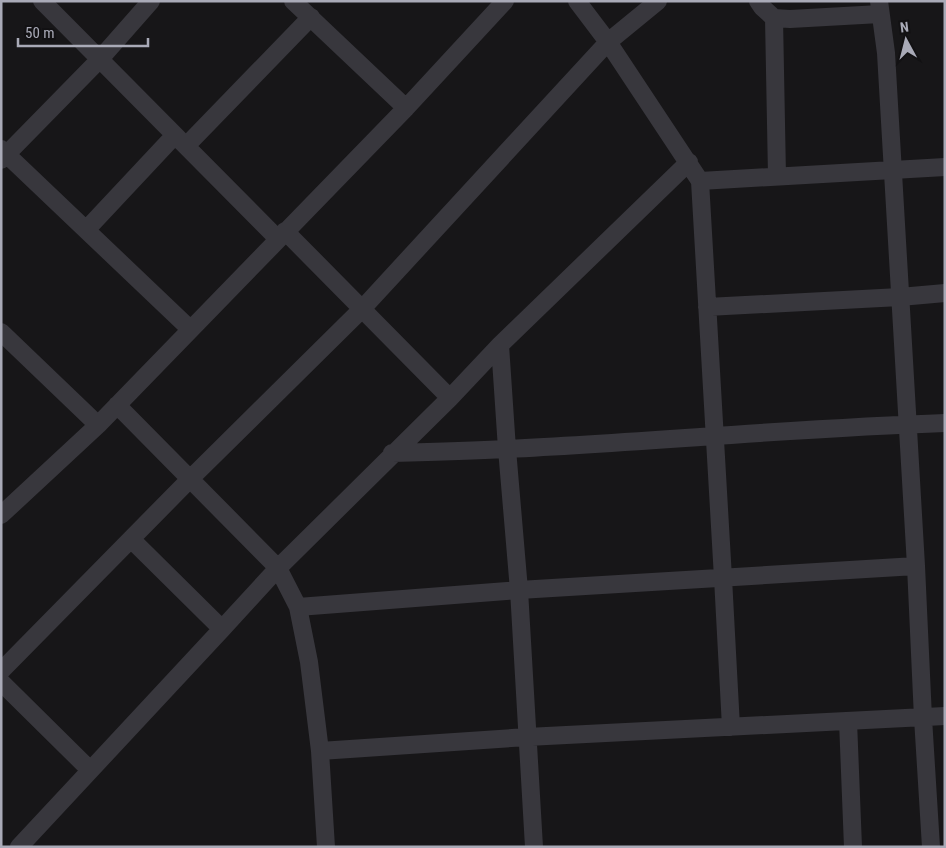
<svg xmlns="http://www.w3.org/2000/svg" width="946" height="848" viewBox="0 0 946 848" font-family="'Roboto Condensed',sans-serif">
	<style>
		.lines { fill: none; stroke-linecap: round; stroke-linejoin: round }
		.street { stroke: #38373d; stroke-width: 18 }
	</style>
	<rect width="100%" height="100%" fill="#171618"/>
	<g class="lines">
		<path class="street" d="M42 1 278 239
			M293 1 406 108
			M577 1 608 42 700 181 723 578 731 727
			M758 1 762 7 774 18 790 19 880 14
			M879 1 886 53 916 566 923 718 931 847
			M774 18 777 176
			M186 146 311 17
			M1 149 190 329
			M1 160 100 59 151 1
			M700 181 945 167
			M86 230 175 135
			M285 231 450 398
			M707 307 900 297 945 293
			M1 332 98 425
			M500 345 507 449 519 590 534 847
			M117 405 278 568 298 607 309 662 320 751 326 847
			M392 453C430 452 468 451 506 449 652 442 798 428 945 423
			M1 515 98 425 406 108 505 1
			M131 539 222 629
			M298 607 519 590 916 566
			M1 671 190 479 362 309 608 42 658 1
			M1 682 90 770
			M848 721 853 847
			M320 751 527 737 945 716
			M19 847 222 629 278 568 450 398 500 345 689 162"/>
	</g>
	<rect width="946" height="848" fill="none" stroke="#a9aab7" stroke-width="5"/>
	<g transform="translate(906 40) rotate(353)" stroke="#121113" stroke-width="4" paint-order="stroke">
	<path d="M0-4L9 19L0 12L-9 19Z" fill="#a9aab7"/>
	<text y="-8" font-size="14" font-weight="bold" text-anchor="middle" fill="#a9aab7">N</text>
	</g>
	<path d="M18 38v8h130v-8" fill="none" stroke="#a9aab7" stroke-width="2.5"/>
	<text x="25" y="38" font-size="15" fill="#a9aab7" stroke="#121113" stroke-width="4" paint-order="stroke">50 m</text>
</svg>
